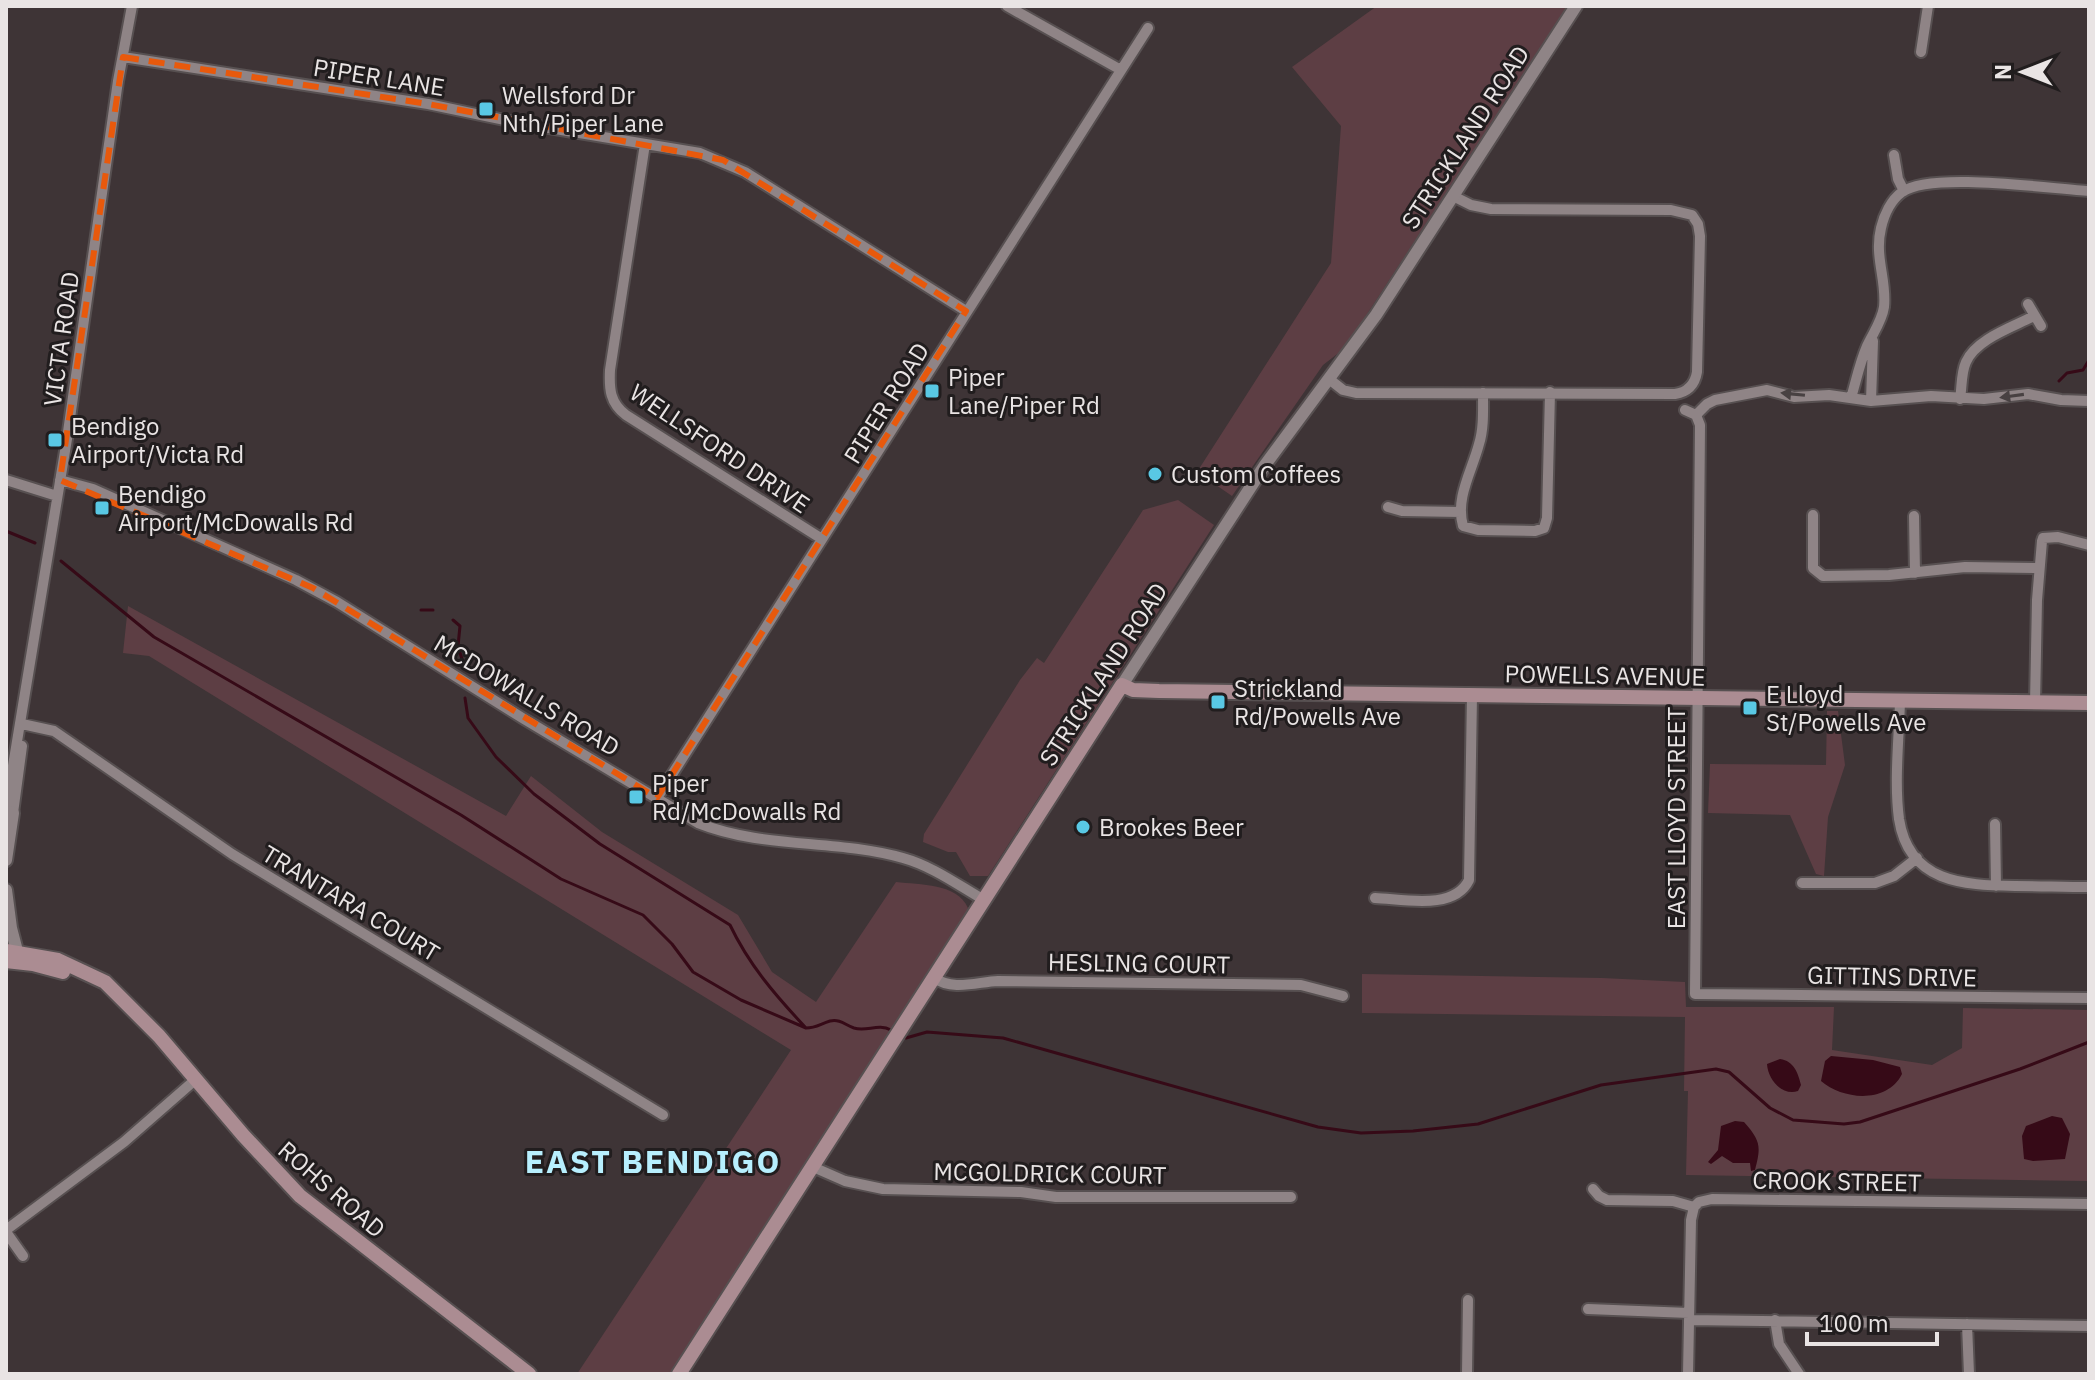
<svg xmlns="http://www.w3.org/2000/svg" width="2095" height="1380" viewBox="0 0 2095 1380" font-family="'IBM Plex Sans',sans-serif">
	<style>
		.green { fill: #5d3e44 }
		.water { fill: #360a17 }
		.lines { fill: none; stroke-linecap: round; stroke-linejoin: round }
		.stream { stroke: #360a17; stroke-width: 3 }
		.minor-casing { stroke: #575051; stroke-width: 14 }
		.tertiary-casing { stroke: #575051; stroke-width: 16 }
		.secondary-casing { stroke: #575051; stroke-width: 18 }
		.minor { stroke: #8f8486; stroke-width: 10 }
		.tertiary { stroke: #8f8486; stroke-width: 12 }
		.secondary { stroke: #ab8c92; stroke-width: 14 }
		.oneway { fill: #484142 }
		.marked { fill: none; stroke: #e8590c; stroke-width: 6; stroke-dasharray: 16 10; stroke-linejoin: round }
		.poi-dot { fill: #59c8e4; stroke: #211d1e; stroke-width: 3 }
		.labels { text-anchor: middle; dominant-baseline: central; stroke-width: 6; stroke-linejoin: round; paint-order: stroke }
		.street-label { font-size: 24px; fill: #e9e4e4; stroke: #211d1e }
		.poi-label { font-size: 24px; fill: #e9e4e4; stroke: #211d1e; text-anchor: start }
		.district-label { font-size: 32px; font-weight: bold; letter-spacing: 2px; fill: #b7effe; stroke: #211d1e }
	</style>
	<rect width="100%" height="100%" fill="#3e3436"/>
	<path class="green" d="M1377 6H1568L1345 348 1323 365 1232 496 1197 472 1331 263 1341 126 1292 67Z
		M1178 500 1214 525 988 876H970L956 852H948L923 842 924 834 1020 680 1037 658 1044 663 1143 510Z
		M128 606 506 816 531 776 602 832 738 915 772 972 816 1002 896 882C920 885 957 883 968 908L954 938 672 1374H577L791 1050 149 656 123 653Z
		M1827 711H1838L1845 765 1828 817 1824 876 1816 874 1790 815 1708 813 1710 764 1826 765Z
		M1362 974 1602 978 1685 982 1686 1007H1834L1832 1050 1932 1065 1962 1048 1963 1008 2089 1010V1181L1686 1175 1688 1091H1684L1685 1017 1362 1013Z"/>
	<path class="water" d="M1831 1056 1873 1060 1900 1067 1902 1074C1887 1104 1843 1100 1821 1081L1825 1061Z
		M1780 1059C1794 1061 1798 1073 1801 1085L1798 1091C1782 1096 1768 1080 1767 1064Z
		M2052 1116 2062 1118 2070 1134 2065 1159 2033 1161 2024 1159 2022 1136 2026 1126Z
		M1735 1121 1744 1122C1761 1141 1761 1147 1755 1170L1751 1171 1750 1163H1733L1722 1156 1711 1164 1708 1162 1718 1150 1721 1126Z"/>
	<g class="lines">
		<path class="stream" d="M2059 381 2067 373 2083 370 2089 360
			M6 531 35 543
			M61 561 154 637 461 815 561 879 643 915 672 944 693 972 741 1000 806 1028
			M421 610H433
			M453 620 460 626 458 646 465 669
			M465 698 468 718 496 757 534 794 600 844 730 925C749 965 776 996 806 1028 816 1028 820 1024 830 1021 841 1019 845 1025 854 1028 867 1032 878 1023 891 1030
			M906 1038 927 1032 1003 1038 1318 1127 1361 1133 1413 1131 1478 1124 1601 1085 1716 1069 1729 1072 1770 1108 1793 1120 1844 1124 1860 1122 2020 1069 2089 1042"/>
		<g class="minor-casing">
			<path id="minor" d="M1007 6 1121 70
				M1921 52 1928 6
				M123 57 428 104 519 123 700 153 745 172 966 311
				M645 144 610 370C609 389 610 403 626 415L822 539
				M1894 155 1898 179 1904 191
				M2028 304 2041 326
				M1329 379 1343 390 1356 393 1675 394C1688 392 1695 384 1697 372L1700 236 1698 224 1692 215 1671 210 1491 209 1471 205 1453 196
				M1483 393C1483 410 1484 428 1479 444 1472 471 1455 498 1463 526L1478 530 1535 531 1544 528 1547 518 1550 392
				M1851 398C1856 381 1860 362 1867 346 1873 333 1882 321 1884 307 1887 280 1874 257 1881 228 1884 215 1891 200 1902 192 1931 171 2051 189 2089 191
				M1960 399C1962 387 1961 373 1966 362 1976 339 2013 327 2034 316
				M1871 401 1873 341
				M1685 410 1696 415
				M1696 415 1700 425 1695 994 2089 998
				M1696 415 1707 404 1715 400 1767 390 1794 397 1829 395 1871 401 1931 396 1984 399 2028 394 2061 400 2089 401
				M6 480 57 496
				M60 480 93 489 296 580 337 602 524 719 698 823C763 849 836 839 903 858 932 866 958 885 984 900
				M1388 507 1402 511 1461 512
				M1813 515V568L1823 576 1889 575 1965 567 2039 568
				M1914 516 1915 573
				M1900 701C1899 739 1894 781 1899 819 1909 883 1963 885 2015 886 2039 886 2064 887 2089 887
				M2035 703 2037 600 2042 541 2043 538 2058 537 2089 545
				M22 724 54 731 232 854 663 1115
				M657 798 1148 28
				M6 808 67 439 118 81 132 6
				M13 813 22 746
				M1995 824 1996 886
				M1802 883H1875L1894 876 1917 858
				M1375 898C1403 899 1454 911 1469 880L1472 695
				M934 978C953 991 977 982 998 981L1301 985 1343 996
				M813 1167 845 1181 883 1189 1021 1192 1056 1197H1291
				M1593 1189 1599 1196 1607 1200 1673 1201 1694 1207
				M1694 1207 1699 1202 1712 1199 2089 1204
				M6 1230 124 1142 195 1080
				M6 1232 23 1256
				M1588 1309 1689 1313
				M1689 1320 2089 1326
				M1775 1320 1779 1344 1799 1374
				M1967 1324 1969 1374
				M1467 1374 1468 1300
				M1688 1374 1691 1220 1694 1207"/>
		</g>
		<g class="tertiary-casing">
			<path id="tertiary" d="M1122 685 1265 465 1376 315 1576 6
				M6 812 13 813 6 860
				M6 890 11 928 17 951"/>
		</g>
		<g class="secondary-casing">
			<path id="secondary" d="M6 951 58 960 105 982 159 1036 243 1135 300 1196 529 1374
				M6 961 33 964 63 972
				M679 1374 1122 685 1133 690 1159 691 2089 703"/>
		</g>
		<use href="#minor" class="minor"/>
		<use href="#tertiary" class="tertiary"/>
		<use href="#secondary" class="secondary"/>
	</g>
	<defs><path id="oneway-solid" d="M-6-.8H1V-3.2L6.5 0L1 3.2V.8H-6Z" transform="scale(2)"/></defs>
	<g class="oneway">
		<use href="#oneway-solid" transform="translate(1793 394) rotate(-174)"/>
		<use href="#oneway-solid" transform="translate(2012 396) rotate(172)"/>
	</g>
	<path class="marked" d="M123 57 428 104 723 160 966 311 657 798 313 588 60 480Z"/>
	<g class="poi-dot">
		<rect x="478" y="101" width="16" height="16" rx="4"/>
		<rect x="924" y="383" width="16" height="16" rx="4"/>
		<rect x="47" y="432" width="16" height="16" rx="4"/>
		<circle cx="1155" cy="474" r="8"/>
		<rect x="94" y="500" width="16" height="16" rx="4"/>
		<rect x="1210" y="694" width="16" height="16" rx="4"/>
		<rect x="1742" y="700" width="16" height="16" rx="4"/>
		<rect x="628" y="789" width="16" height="16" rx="4"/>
		<circle cx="1083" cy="827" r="8"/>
	</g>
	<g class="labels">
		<g class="street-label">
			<text transform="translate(379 77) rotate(9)">PIPER LANE</text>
			<text transform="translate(1465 137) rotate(-57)">STRICKLAND ROAD</text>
			<text transform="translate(61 339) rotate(-82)">VICTA ROAD</text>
			<text transform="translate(886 403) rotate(-58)">PIPER ROAD</text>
			<text transform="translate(720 448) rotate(34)">WELLSFORD DRIVE</text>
			<text transform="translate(1103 674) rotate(-57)">STRICKLAND ROAD</text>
			<text transform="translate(1605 675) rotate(1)">POWELLS AVENUE</text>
			<text transform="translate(527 695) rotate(31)">MCDOWALLS ROAD</text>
			<text transform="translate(1676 818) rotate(-90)">EAST LLOYD STREET</text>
			<text transform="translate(351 903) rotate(31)">TRANTARA COURT</text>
			<text transform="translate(1139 963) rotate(1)">HESLING COURT</text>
			<text transform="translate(1892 976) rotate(1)">GITTINS DRIVE</text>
			<text transform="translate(1050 1173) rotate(1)">MCGOLDRICK COURT</text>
			<text transform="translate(1837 1181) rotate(1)">CROOK STREET</text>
			<text transform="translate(332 1189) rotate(41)">ROHS ROAD</text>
		</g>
		<g class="poi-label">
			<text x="502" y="95">Wellsford Dr<tspan x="502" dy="28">Nth/Piper Lane</tspan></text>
			<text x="948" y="377">Piper<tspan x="948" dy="28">Lane/Piper Rd</tspan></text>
			<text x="71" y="426">Bendigo<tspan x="71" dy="28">Airport/Victa Rd</tspan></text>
			<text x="1171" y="474">Custom Coffees</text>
			<text x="118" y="494">Bendigo<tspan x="118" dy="28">Airport/McDowalls Rd</tspan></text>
			<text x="1234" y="688">Strickland<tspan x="1234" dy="28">Rd/Powells Ave</tspan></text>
			<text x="1766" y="694">E Lloyd<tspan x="1766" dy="28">St/Powells Ave</tspan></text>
			<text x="652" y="783">Piper<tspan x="652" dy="28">Rd/McDowalls Rd</tspan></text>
			<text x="1099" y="827">Brookes Beer</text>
		</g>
		<g class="district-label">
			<text x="653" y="1161">EAST BENDIGO</text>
		</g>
	</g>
	<rect width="2095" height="1380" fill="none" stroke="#e9e4e4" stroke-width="16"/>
	<g transform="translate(2023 72) rotate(270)" stroke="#211d1e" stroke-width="6" paint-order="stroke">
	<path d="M0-6L14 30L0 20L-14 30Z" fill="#e9e4e4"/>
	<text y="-12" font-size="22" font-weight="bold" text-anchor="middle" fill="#e9e4e4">N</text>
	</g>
	<path d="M1807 1332v12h130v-12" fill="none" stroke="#e9e4e4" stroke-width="4"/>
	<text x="1819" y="1332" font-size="24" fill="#e9e4e4" stroke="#211d1e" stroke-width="6" paint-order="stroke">100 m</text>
</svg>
